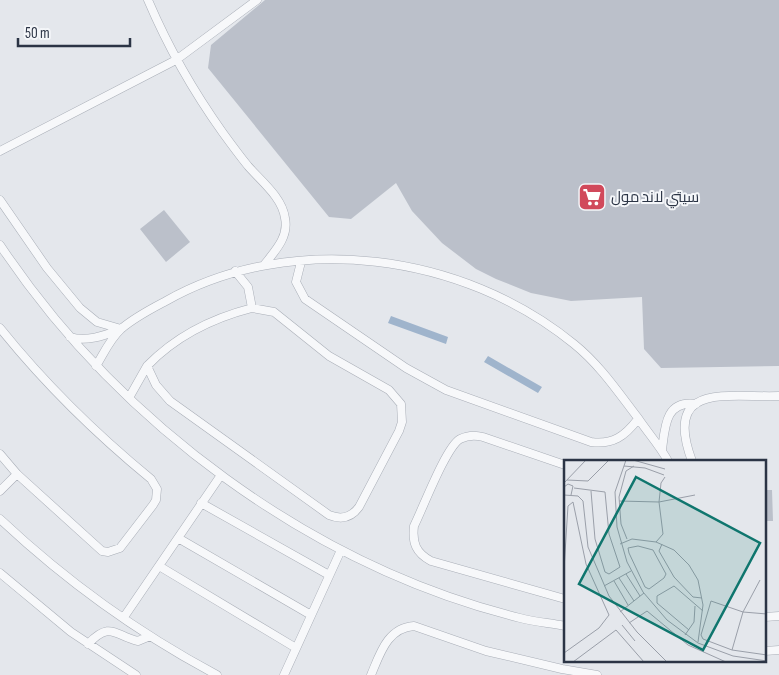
<svg xmlns="http://www.w3.org/2000/svg" width="779" height="675" viewBox="0 0 779 675" font-family="'Sofia Sans Condensed',Cairo,sans-serif">
	<style>
		.water { fill: #9fb4cc }
		.building { fill: #bbc0ca }
		.lines { fill: none; stroke-linecap: round; stroke-linejoin: round }
		.service-casing { stroke: #a9aeb7; stroke-width: 9 }
		.service { stroke: #f7f8fa; stroke-width: 8 }
		.labels { text-anchor: middle; dominant-baseline: central; stroke-width: 4; stroke-linejoin: round; paint-order: stroke }
		.poi-label { font-size: 15px; fill: #2b3445; stroke: #f4f6f9; text-anchor: start }
		.inset-road { fill: none; stroke: #9a9fa9; stroke-width: 1 }
		.view { fill: #0f766e; fill-opacity: 0.15; stroke: #0f766e; stroke-width: 2.5 }
		.inset-edge { fill: none; stroke: #2b3445; stroke-width: 2.5 }
	</style>
	<rect width="100%" height="100%" fill="#e4e7ec"/>
	<path class="water" d="M391 316 448 337 446 344 388 323Z
		M488 356 542 387 538 393 484 362Z"/>
	<path class="building" d="M265 0H779V366L661 368 644 349 642 297 571 301 531 293 496 279 476 269 442 243 412 211 396 183 351 219 329 217 208 68 211 45Z
		M164 210 190 242 166 262 140 229Z
		M765 490H772L773 521H765Z"/>
	<g class="lines">
		<g class="service-casing">
			<path id="service" d="M148 0C168 47 193 91 223 133 231 144 239 155 248 166 261 181 282 197 285 218 289 237 275 251 264 265
				M0 151 176 60 257 0
				M0 200 47 268 80 308 97 322 121 329
				M0 245C119 423 311 566 520 618 535 622 550 623 565 626
				M301 262 296 282 305 299 406 368 446 390 591 442C613 445 625 436 638 419
				M235 271 248 287 252 308
				M252 308 274 312 329 356 389 390 401 404 402 422 399 431 359 507C351 518 341 520 329 515L170 401 156 385 147 366C175 337 213 318 252 308Z
				M0 328C45 384 95 433 151 479L157 489 156 500 153 505 120 548 108 552 102 551 17 474 0 454
				M70 337C86 342 103 336 119 330
				M96 366C104 353 110 339 121 329 135 317 151 309 166 301 292 230 463 253 574 344 600 365 618 392 638 418 648 433 660 446 668 461
				M130 396 147 366
				M662 450C665 427 665 400 696 404
				M692 461C662 381 728 398 779 396
				M565 465 483 437C476 435 468 435 460 439 446 447 423 508 414 526 412 543 416 553 431 561L565 599
				M0 491 17 474
				M201 503 329 575
				M0 519C65 580 138 633 217 675
				M178 538 311 615
				M159 566 296 648
				M0 573 71 632 136 675
				M124 617 221 475
				M765 617 779 616
				M88 644C111 620 115 636 138 641L150 636
				M765 651 779 650
				M284 675 341 550
				M371 675C380 654 387 628 414 626L486 651 562 669 597 675"/>
		</g>
		<use href="#service" class="service"/>
	</g>
	<defs>
		<g id="supermarket-square" transform="scale(1.4375)"><rect x="-9" y="-9" width="18" height="18" rx="4" fill="#d1495b" stroke="#f4f6f9"/><path d="M-6-5.5h2.5l.6 2H6L4.5 2H-2.5L-4.4-4H-6ZM-1.5 3.2a1.3 1.3 0 1 0 .1 0ZM3 3.2a1.3 1.3 0 1 0 .1 0Z" fill="#fff"/></g>
	</defs>
	<g fill-rule="evenodd">
		<use href="#supermarket-square" x="592" y="197"/>
	</g>
	<g class="labels">
		<g class="poi-label">
			<text x="611" y="197">سيتي لاند مول</text>
		</g>
	</g>
	<g transform="translate(564 460)">
		<rect width="202" height="202" fill="#e4e7ec"/>
		<path class="inset-road" d="M62 0 51 32 53 67 63 102 79 132 103 160 134 183 169 196 203 201M69 0 101 9M60 6 81 8 100 15M3 20 24 21 45 0M0 23 22 0M0 27 4 24 9 26 7 35M10 28 41 32 45 74 56 107 45 114 41 112 31 79 27 31M0 35 14 36 19 41 24 87 45 136 73 172 103 202M55 41 95 42 131 35M63 79 57 64 55 37 62 11 70 6M92 82 99 74 95 42 97 23 101 17M56 84 68 79 92 82 110 90 125 105 134 120 139 145 134 182M98 84 95 91 110 117 129 137 138 138M74 86 89 90 102 114 100 118 85 129 81 127 65 93 64 88ZM0 109 4 46 9 42 22 104 45 155 35 168 0 193M62 114 76 136M55 118 70 141M50 121 64 145M40 126 67 111M56 152 80 133M203 154 179 152 147 141 137 175 139 179 168 190 203 195M65 163 83 151 124 185 162 202M58 165 71 181M125 170 93 143V136L110 126 139 151M121 175 130 162 131 146M168 190 179 152 196 120M9 202 52 170 80 202"/>
		<path class="view" d="M72 17 196 83 139 190 15 124Z"/>
		<rect width="202" height="202" class="inset-edge"/>
	</g>
	<path d="M18 38v8h112v-8" fill="none" stroke="#2b3445" stroke-width="2.5"/>
	<text x="25" y="38" font-size="15" fill="#2b3445" stroke="#f4f6f9" stroke-width="4" paint-order="stroke">50 m</text>
</svg>
